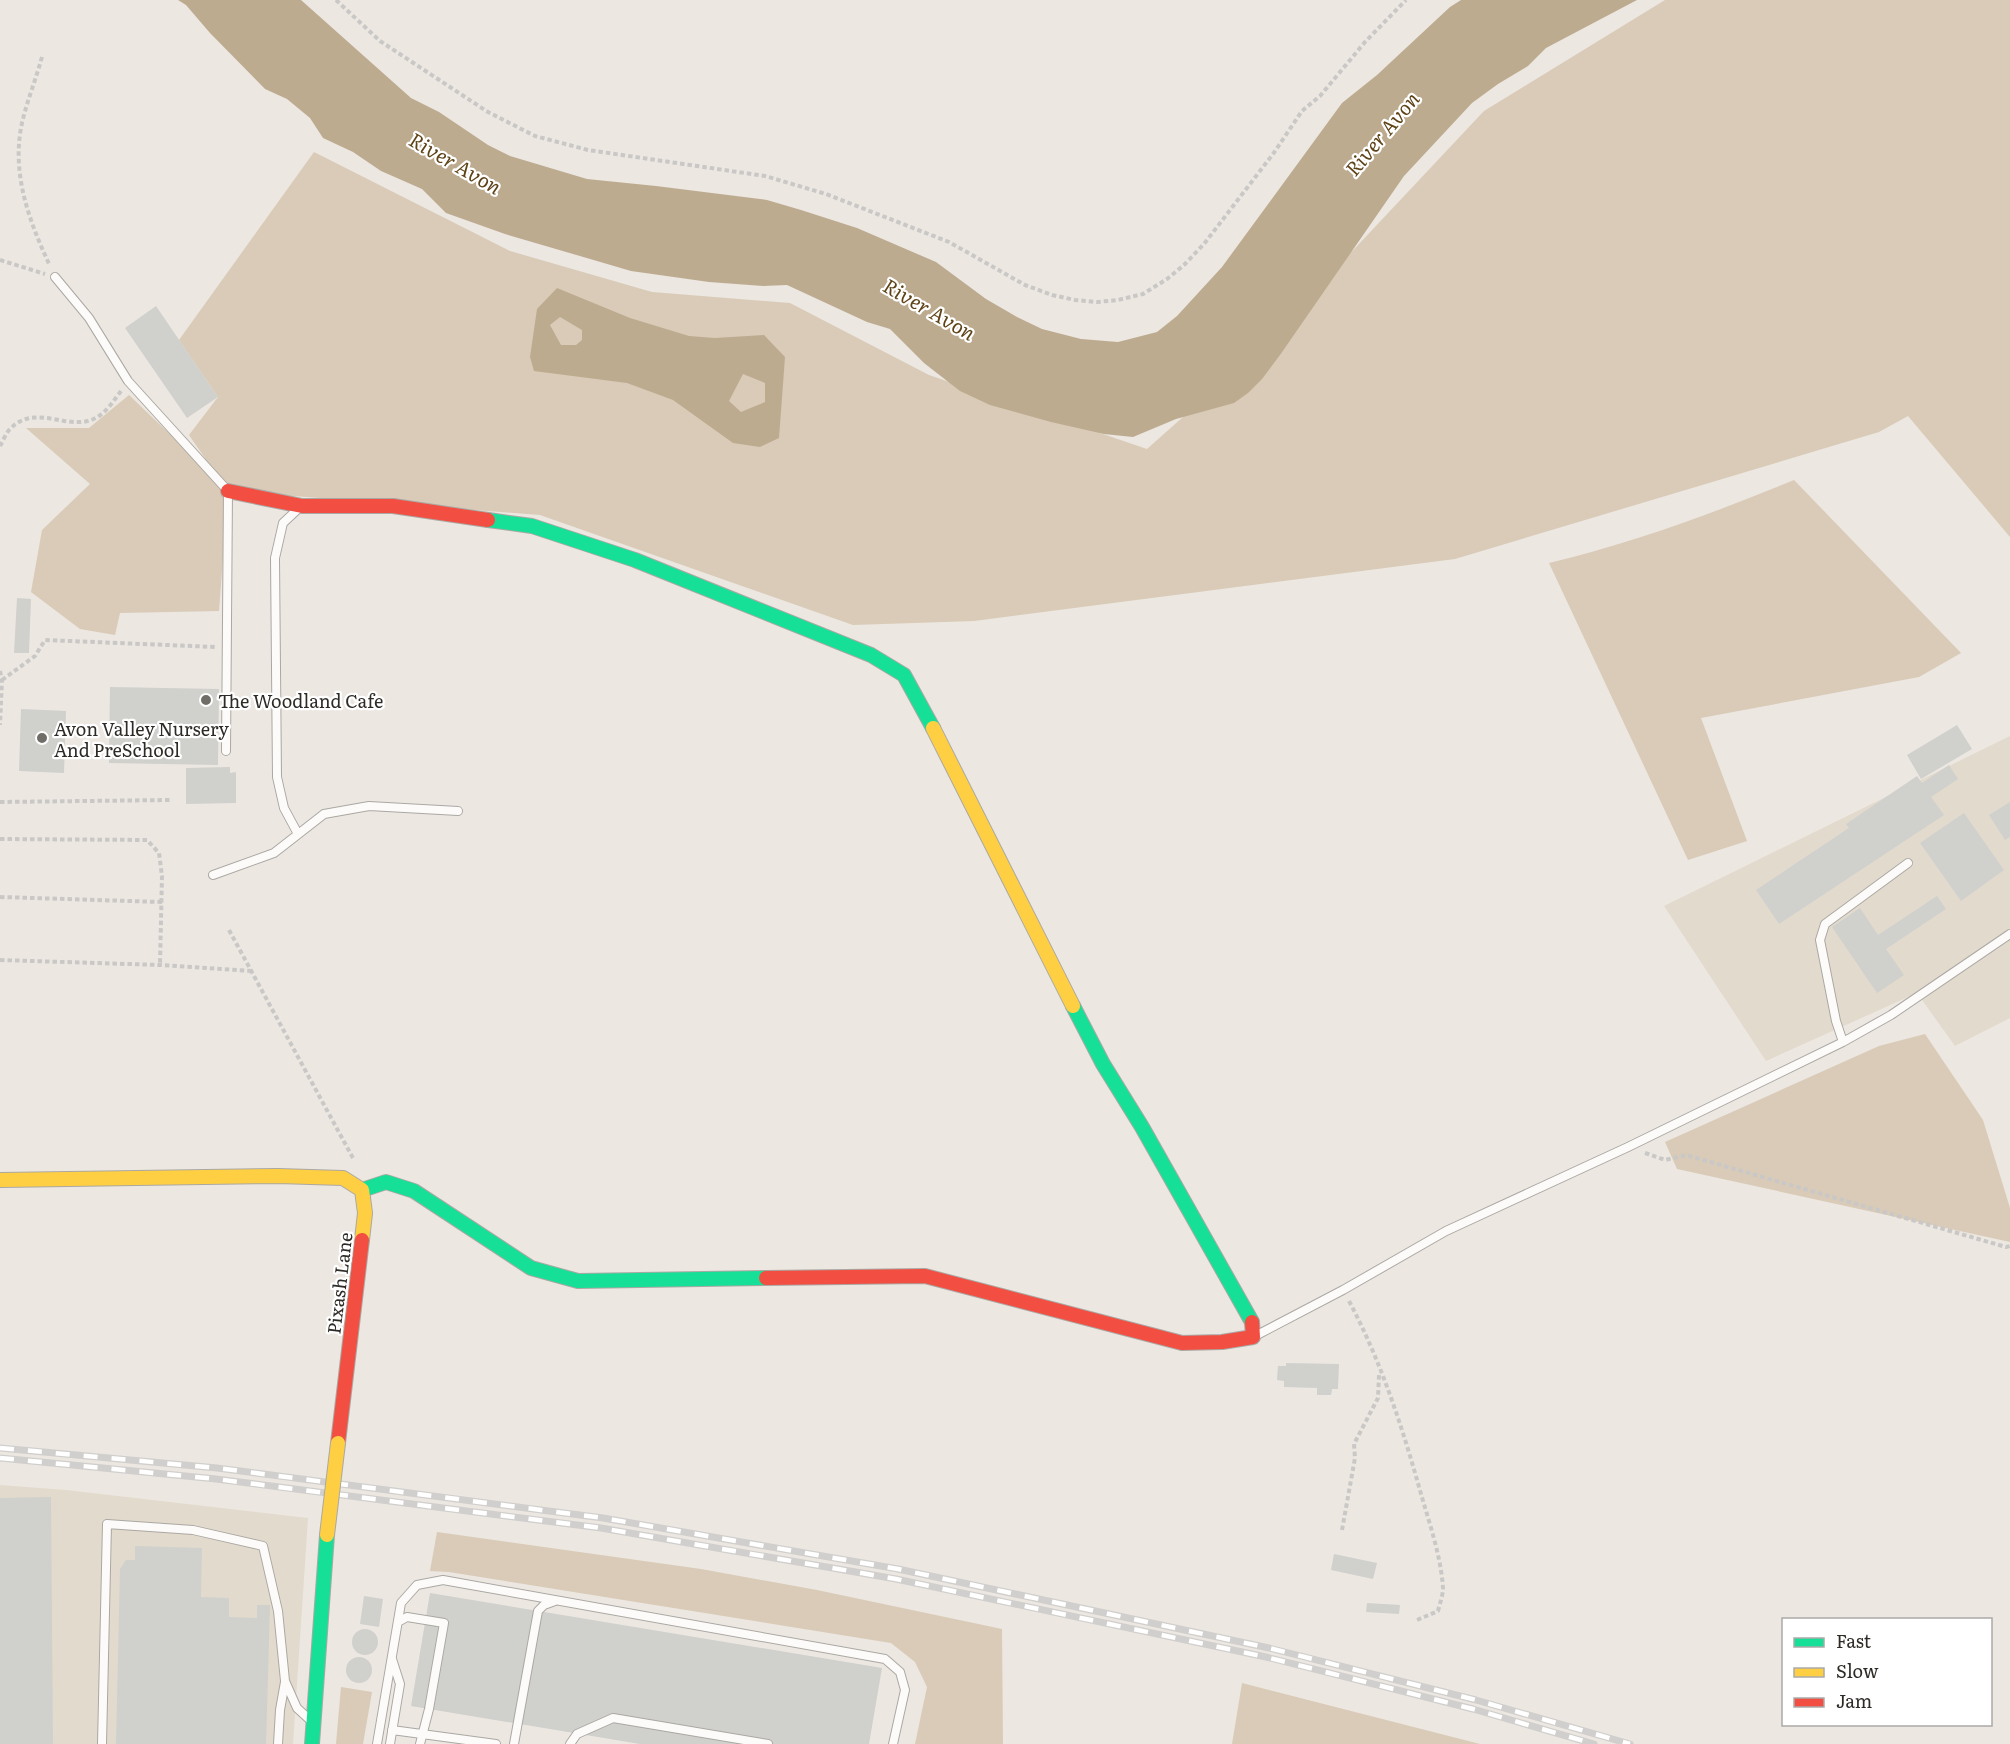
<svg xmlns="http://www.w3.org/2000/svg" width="2010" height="1744" viewBox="0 0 2010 1744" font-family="Literata,serif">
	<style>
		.built { fill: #e2dacd }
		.green { fill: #d9cbb7 }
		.water { fill: #bdab90; fill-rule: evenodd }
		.building { fill: #d0d0cd }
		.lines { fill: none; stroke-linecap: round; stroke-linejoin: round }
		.lane-casing { stroke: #aba8a3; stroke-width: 10 }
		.fast-casing { stroke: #aba8a3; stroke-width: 16 }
		.slow-casing { stroke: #aba8a3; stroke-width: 16 }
		.jam-casing { stroke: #aba8a3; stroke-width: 16 }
		.path { stroke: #c9c8c6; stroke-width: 4; stroke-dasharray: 4.5 3; stroke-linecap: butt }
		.lane { stroke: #fcfbfa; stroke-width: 8 }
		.fast { stroke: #16e098; stroke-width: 14 }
		.slow { stroke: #ffcf43; stroke-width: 14 }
		.jam { stroke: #f24e42; stroke-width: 14 }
		.rail-casing { stroke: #d0cfcd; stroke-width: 7 }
		.rail { stroke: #fff; stroke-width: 4.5; stroke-dasharray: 14; stroke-linecap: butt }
		.slow-bridge-casing { stroke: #aba8a3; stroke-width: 16; stroke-linecap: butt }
		.slow-bridge { stroke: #ffcf43; stroke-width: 14 }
		.poi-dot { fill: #706d68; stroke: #fff; stroke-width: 2 }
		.labels { text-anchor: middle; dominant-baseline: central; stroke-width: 4.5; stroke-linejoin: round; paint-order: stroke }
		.poi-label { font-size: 18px; fill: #2e2b27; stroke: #fff; text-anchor: start }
		.street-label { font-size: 18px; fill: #2e2b27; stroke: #fff }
		.water-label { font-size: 20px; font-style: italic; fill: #5e4317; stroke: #fff }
	</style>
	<rect width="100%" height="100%" fill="#ece7e1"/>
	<path class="built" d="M2010 736V1018L1955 1046 1917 993 1766 1061 1664 906Z
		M0 1485 66 1490 308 1518 293 1744H0Z"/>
	<path class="green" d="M1665 0H2010V537L1908 416 1879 432 1455 559 974 621 853 625 540 515 228 491 219 611 120 613 115 635 80 629 31 592 42 530 90 484 26 428H89L129 395 225 487 189 435 218 397 179 340 314 152 510 251 652 292 790 303 929 375 1147 449 1264 345 1484 111Z
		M1794 480 1961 653 1919 677 1701 718 1747 841 1688 860 1549 563C1633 543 1714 513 1794 480Z
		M1925 1034 1983 1120 2010 1208V1242L1677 1169 1665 1142 1879 1046Z
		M437 1532 701 1569 817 1590 1002 1629 1003 1744H915L927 1687 915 1662 891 1643 449 1572 430 1571Z
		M1242 1683 1480 1744H1232Z
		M341 1687 372 1692 363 1744H336Z"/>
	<path class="water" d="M178 0H301L411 98 439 112 488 145 510 156 587 179 656 186 767 200 801 210 857 228 936 262 986 299 1017 317 1042 329 1081 339 1118 342 1157 332 1177 316 1222 267 1342 103 1377 75 1450 7 1461 0H1637L1546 48 1528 66 1498 84 1472 103 1404 176 1280 355 1262 379 1248 393 1234 403 1176 419 1133 437 1104 434 1051 422 990 405 960 391 924 363 890 329 867 322 787 285 763 286 709 282 631 271 505 234 446 213 422 189 381 171 353 152 323 138 310 118 287 99 265 89 210 33 186 5Z
		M557 288 630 318 689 336 715 338 764 335 785 357 779 438 760 447 733 443 673 400 627 383 534 371 530 357 537 309ZM560 317 582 330V340L576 345H561L550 325ZM743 374 765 383V402L741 412 729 401Z"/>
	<path class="building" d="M156 306 218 397 187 418 125 328Z
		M17 598 31 599 29 653H14Z
		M110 687 219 689 218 765 109 763Z
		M21 709 66 711 64 773 19 771Z
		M1957 725 1972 749 1921 779 1907 755Z
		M1949 765 1958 779 1931 797 1944 815 1779 924 1756 890 1849 828 1846 824 1917 776 1922 783Z
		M230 767V773L236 772V803L186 804V768Z
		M2010 802V837L2005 840 1989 815Z
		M1964 813 2004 870 1961 901 1920 843Z
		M1937 896 1946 909 1886 949 1904 975 1877 993 1832 927 1860 908 1878 935Z
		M1286 1363 1339 1364 1338 1389H1332L1331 1395H1317V1388L1284 1387V1381L1277 1380 1278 1366H1286Z
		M51 1497 53 1744H0V1498Z
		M135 1546 202 1548 201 1597 229 1598V1617L257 1618V1605H270L266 1744H116L120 1569 126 1560H135Z
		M1334 1554 1377 1563 1373 1579 1331 1570Z
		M430 1593 882 1668 869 1744H640L411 1706Z
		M364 1596 383 1599 379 1627 360 1624Z
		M1367 1603 1400 1605 1399 1614 1366 1612Z
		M352 1642a13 13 0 1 1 26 0a13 13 0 1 1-26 0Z
		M346 1670a13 13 0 1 1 26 0a13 13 0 1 1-26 0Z"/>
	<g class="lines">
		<g class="lane-casing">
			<path id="lane" d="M55 277 89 318 128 381 228 491 226 751
				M298 834 284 808 277 777 275 558 283 523 299 508
				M213 875 274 853 324 814 369 806 458 811
				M1843 1042 1836 1021 1820 940 1825 924 1908 863
				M1257 1335 1343 1290 1446 1231 1628 1147 1843 1042 1891 1015 2010 934
				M398 1622 407 1617 444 1623 429 1709 420 1744
				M392 1730 496 1744
				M102 1744 107 1524 193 1530 263 1546 278 1611 285 1681 297 1708 309 1719
				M278 1744 280 1710 285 1682
				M377 1744 401 1603 417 1585 443 1580 885 1659 900 1672 905 1690 893 1744
				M390 1744 400 1684 392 1659
				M514 1744 538 1611 544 1605 555 1601
				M570 1744 577 1734 613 1718 768 1744"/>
		</g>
		<g class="fast-casing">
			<path id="fast" d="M488 520 532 526 635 560 871 655 904 675 933 728
				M1073 1006 1103 1064 1142 1127 1252 1322
				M362 1190 386 1182 414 1191 531 1268 578 1281 766 1278
				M312 1744 327 1535"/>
		</g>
		<g class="slow-casing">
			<path id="slow" d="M933 728 1073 1006
				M0 1180 278 1176 343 1178 362 1190 365 1213 362 1240"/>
		</g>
		<g class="jam-casing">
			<path id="jam" d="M228 491 302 506H393L488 520
				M766 1278 925 1276 1182 1343 1222 1342 1253 1337 1252 1322
				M338 1443 362 1240"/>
		</g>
		<path class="path" d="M336 0 380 41 488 112 535 136 588 150 765 176 826 194 949 242 1025 285 1052 295 1075 300 1097 302 1118 300 1143 294 1167 279 1184 265 1204 244 1273 154 1302 111 1320 96 1365 42 1406 0
			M42 57C36 79 27 101 22 123 11 173 29 221 50 266
			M0 260 45 274
			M0 446C3 441 6 433 10 429 37 401 71 435 99 416 108 410 114 400 121 391
			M0 671 2 680 0 725
			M2 680 35 656 45 640 216 647
			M0 802 171 800
			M0 839 147 840 159 853 162 876 160 965
			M0 897 162 902
			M229 930 354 1160
			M0 960 160 965 251 971
			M1645 1153 1665 1160 1686 1155 2006 1247 2010 1246
			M1349 1301C1381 1361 1403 1429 1421 1494 1430 1525 1441 1557 1443 1588 1443 1595 1440 1603 1438 1611L1417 1620
			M1342 1530 1355 1458 1354 1444 1378 1398 1379 1375"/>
		<use href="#lane" class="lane"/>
		<use href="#fast" class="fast"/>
		<use href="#slow" class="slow"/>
		<use href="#jam" class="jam"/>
		<g class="rail-casing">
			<path id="rail" d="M0 1448 217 1468 603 1518 898 1569 1269 1648 1476 1700 1630 1744
				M0 1458 216 1479 601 1528 896 1579 1266 1657 1473 1709 1594 1744"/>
		</g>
		<use href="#rail" class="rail"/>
		<g class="slow-bridge-casing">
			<path id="slow-bridge" d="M327 1535 338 1443"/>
		</g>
		<use href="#slow-bridge" class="slow-bridge"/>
	</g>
	<g class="poi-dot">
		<circle cx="206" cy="700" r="6"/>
		<circle cx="42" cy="738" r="6"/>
	</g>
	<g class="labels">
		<g class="poi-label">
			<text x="218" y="700">The Woodland Cafe</text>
			<text x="54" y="728">Avon Valley Nursery<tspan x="54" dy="21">And PreSchool</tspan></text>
		</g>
		<g class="street-label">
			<text transform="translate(339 1283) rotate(-83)">Pixash Lane</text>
		</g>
		<g class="water-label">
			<text transform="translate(1381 133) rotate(-50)">River Avon</text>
			<text transform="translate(456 162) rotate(30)">River Avon</text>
			<text transform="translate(930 308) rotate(30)">River Avon</text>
		</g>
	</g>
	<rect x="1782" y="1618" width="210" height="108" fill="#ffffff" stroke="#abaaa9" stroke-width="1.5"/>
	<rect x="1794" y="1638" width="30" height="9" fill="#16e098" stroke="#abaaa9" stroke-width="1.5"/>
	<text x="1836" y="1648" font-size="18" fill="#2e2b27">Fast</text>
	<rect x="1794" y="1668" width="30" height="9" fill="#ffcf43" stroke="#abaaa9" stroke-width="1.5"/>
	<text x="1836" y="1678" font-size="18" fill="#2e2b27">Slow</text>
	<rect x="1794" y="1698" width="30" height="9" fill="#f24e42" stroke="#abaaa9" stroke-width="1.5"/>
	<text x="1836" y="1708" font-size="18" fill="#2e2b27">Jam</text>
</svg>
